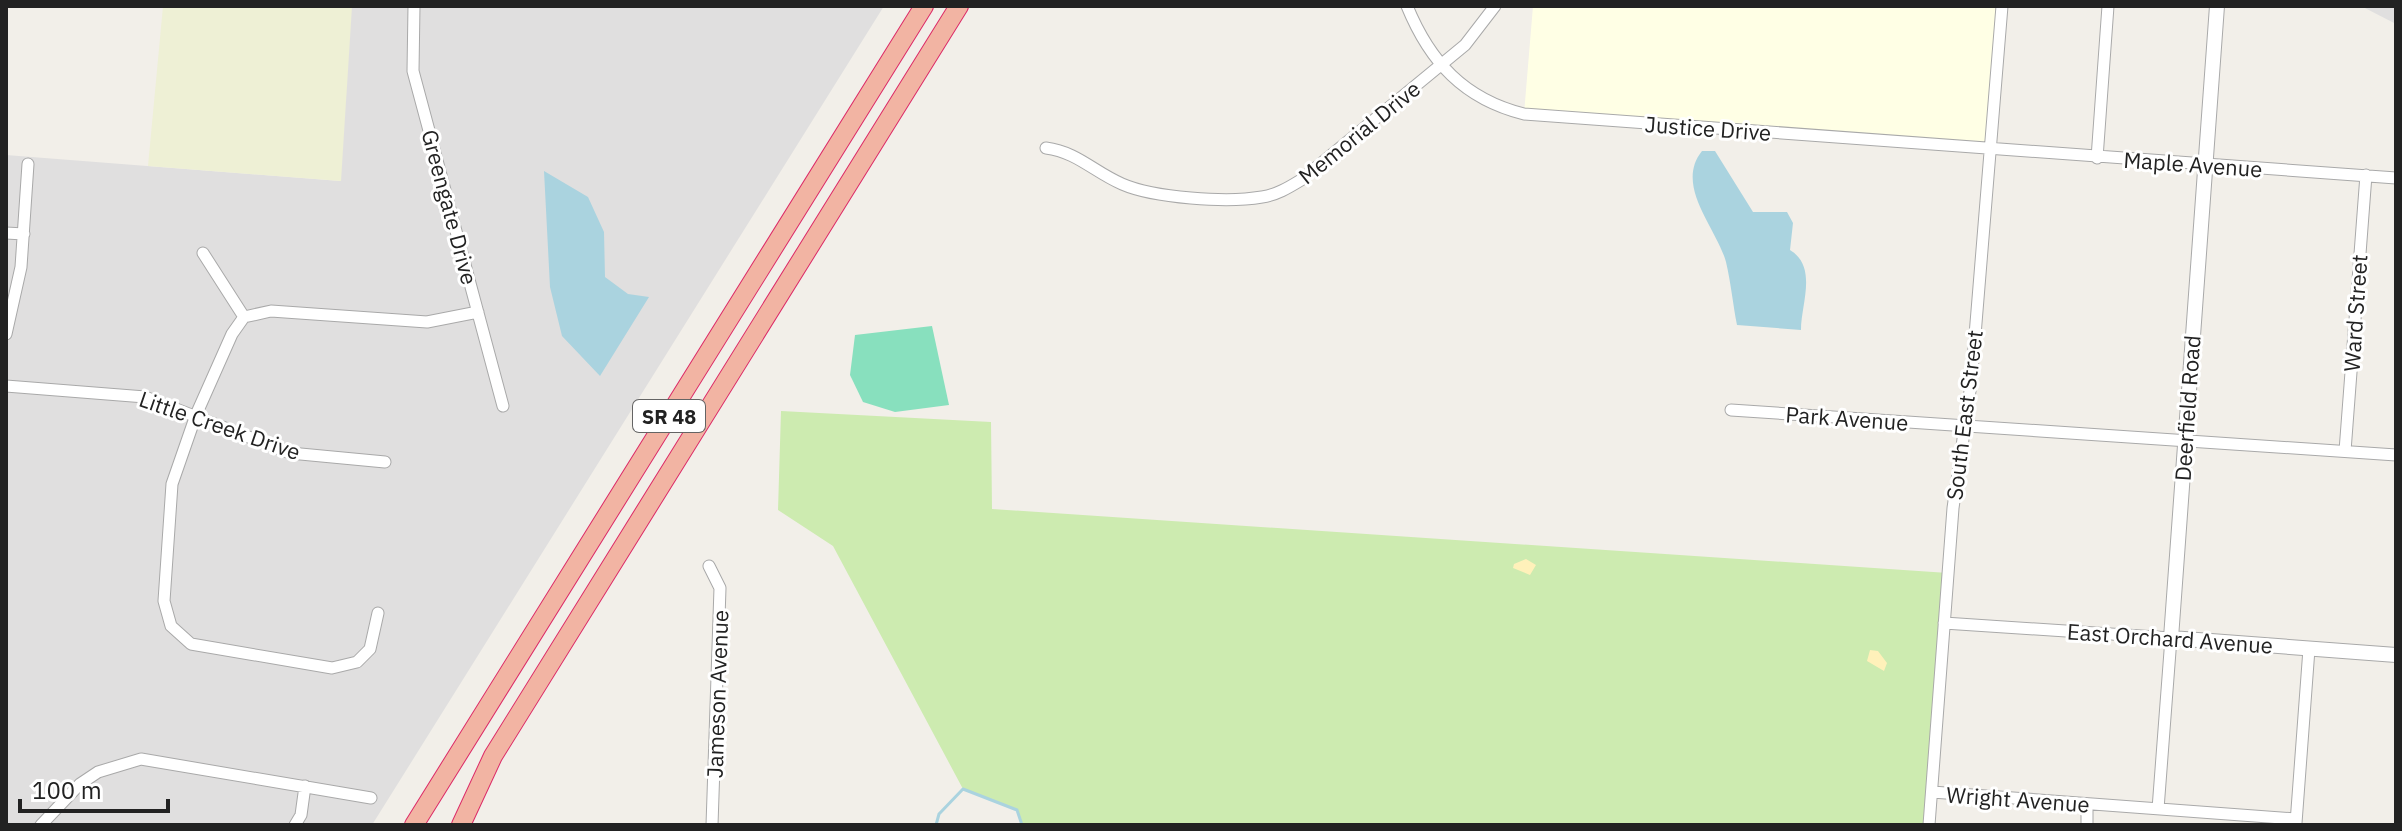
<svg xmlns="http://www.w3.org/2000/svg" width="2402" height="831" viewBox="0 0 2402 831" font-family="'IBM Plex Sans',sans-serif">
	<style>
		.residential { fill: #e0dfdf }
		.education { fill: #ffffe5 }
		.farmland { fill: #eef0d5 }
		.grass { fill: #cdebb0 }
		.sand { fill: #fff1ba }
		.pitch { fill: #88e0be }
		.water { fill: #aad3df }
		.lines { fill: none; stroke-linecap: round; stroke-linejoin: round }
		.stream { stroke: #aad3df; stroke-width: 3 }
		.minor-casing { stroke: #a9a9a9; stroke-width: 13 }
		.tertiary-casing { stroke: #a9a9a9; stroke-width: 16 }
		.trunk-casing { stroke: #dc2a67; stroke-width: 20 }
		.minor { stroke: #fff; stroke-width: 11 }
		.tertiary { stroke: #fff; stroke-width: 14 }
		.trunk { stroke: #f2b4a3; stroke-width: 18 }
		.labels { text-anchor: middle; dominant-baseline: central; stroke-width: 6; stroke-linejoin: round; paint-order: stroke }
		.shield { fill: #fff; stroke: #646464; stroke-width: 2 }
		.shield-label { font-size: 20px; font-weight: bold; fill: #222 }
		.street-label { font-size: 22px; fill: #222; stroke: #fff }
	</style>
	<rect width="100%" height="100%" fill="#f2efe9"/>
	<path class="residential" d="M350 6H884L372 825H6V155L340 181Z
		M2361 6H2396V24Z"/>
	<path class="education" d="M1533 6H2002L1990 149 1524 114Z"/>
	<path class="farmland" d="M163 6H352L341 181 148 166Z"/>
	<path class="grass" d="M781 411 991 422 992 509 1948 573 1929 825H1022L1017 810 963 789 833 546 778 510Z"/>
	<path class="sand" d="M1526 559 1536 565 1530 575 1513 568 1514 564Z
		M1870 650 1878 651 1887 663 1884 671 1867 661Z"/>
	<path class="pitch" d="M932 326 949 405 895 412 863 402 850 375 855 335Z"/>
	<path class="water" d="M1702 151H1715L1753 212H1787L1793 223 1790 250C1818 267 1801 304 1801 330L1737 325C1733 305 1731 283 1726 262 1717 228 1674 186 1702 151Z
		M544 171 588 197 604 232 605 277 628 294 649 297 600 376 562 336 550 287Z"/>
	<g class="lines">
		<path class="stream" d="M936 825 939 814 963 789 1017 810 1022 825"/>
		<g class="minor-casing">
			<path id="minor" d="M414 6 413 71 503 406
				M1407 6C1430 62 1464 99 1524 114L2396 178
				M1046 148C1077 152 1094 172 1122 184 1154 198 1227 203 1262 197 1276 195 1288 188 1301 180L1465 45 1495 6
				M2097 158 2108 6
				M6 233 24 234
				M203 253 244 317
				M6 334 21 267 28 164
				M6 386 145 397 290 453 385 462
				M1731 410 2396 455
				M2345 451 2366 175
				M709 566 720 588 712 825
				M378 613 370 649 357 662 332 668 191 644 171 626 164 601 172 484 196 415 232 334 244 317 271 311 427 322 478 312
				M1944 623 2171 638 2158 809
				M1932 792 2296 819
				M2296 823 2309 649
				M41 825 80 784 98 772 141 759 371 798
				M295 825 301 815 305 786
				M1929 825 1953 508 1971 384 2002 6
				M2087 825V804"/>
		</g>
		<g class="tertiary-casing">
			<path id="tertiary" d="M2217 6 2171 638 2396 655"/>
		</g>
		<g class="trunk-casing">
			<path id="trunk" d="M414 825 924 6
				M461 825 493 756 959 6"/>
		</g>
		<use href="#minor" class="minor"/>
		<use href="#tertiary" class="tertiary"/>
		<use href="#trunk" class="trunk"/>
	</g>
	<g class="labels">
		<rect class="shield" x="633" y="400" width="72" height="32" rx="6"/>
		<g class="shield-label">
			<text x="669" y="416">SR 48</text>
		</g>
		<g class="street-label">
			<text transform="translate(1708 128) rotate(4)">Justice Drive</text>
			<text transform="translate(1359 132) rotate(-39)">Memorial Drive</text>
			<text transform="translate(2193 164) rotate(4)">Maple Avenue</text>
			<text transform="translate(450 207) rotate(75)">Greengate Drive</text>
			<text transform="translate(2355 313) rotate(-86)">Ward Street</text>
			<text transform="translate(2187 408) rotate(-86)">Deerfield Road</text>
			<text transform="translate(1964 415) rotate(-83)">South East Street</text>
			<text transform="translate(1847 418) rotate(4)">Park Avenue</text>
			<text transform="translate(220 425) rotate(19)">Little Creek Drive</text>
			<text transform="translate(2170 638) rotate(4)">East Orchard Avenue</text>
			<text transform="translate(717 694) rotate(-88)">Jameson Avenue</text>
			<text transform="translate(2018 799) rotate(4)">Wright Avenue</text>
		</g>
	</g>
	<rect width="2402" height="831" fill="none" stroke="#222222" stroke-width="16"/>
	<path d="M20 799v12h148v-12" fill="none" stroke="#222222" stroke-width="4"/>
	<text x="32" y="799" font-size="24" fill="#222222" stroke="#ffffff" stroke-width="6" paint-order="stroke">100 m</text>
</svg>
